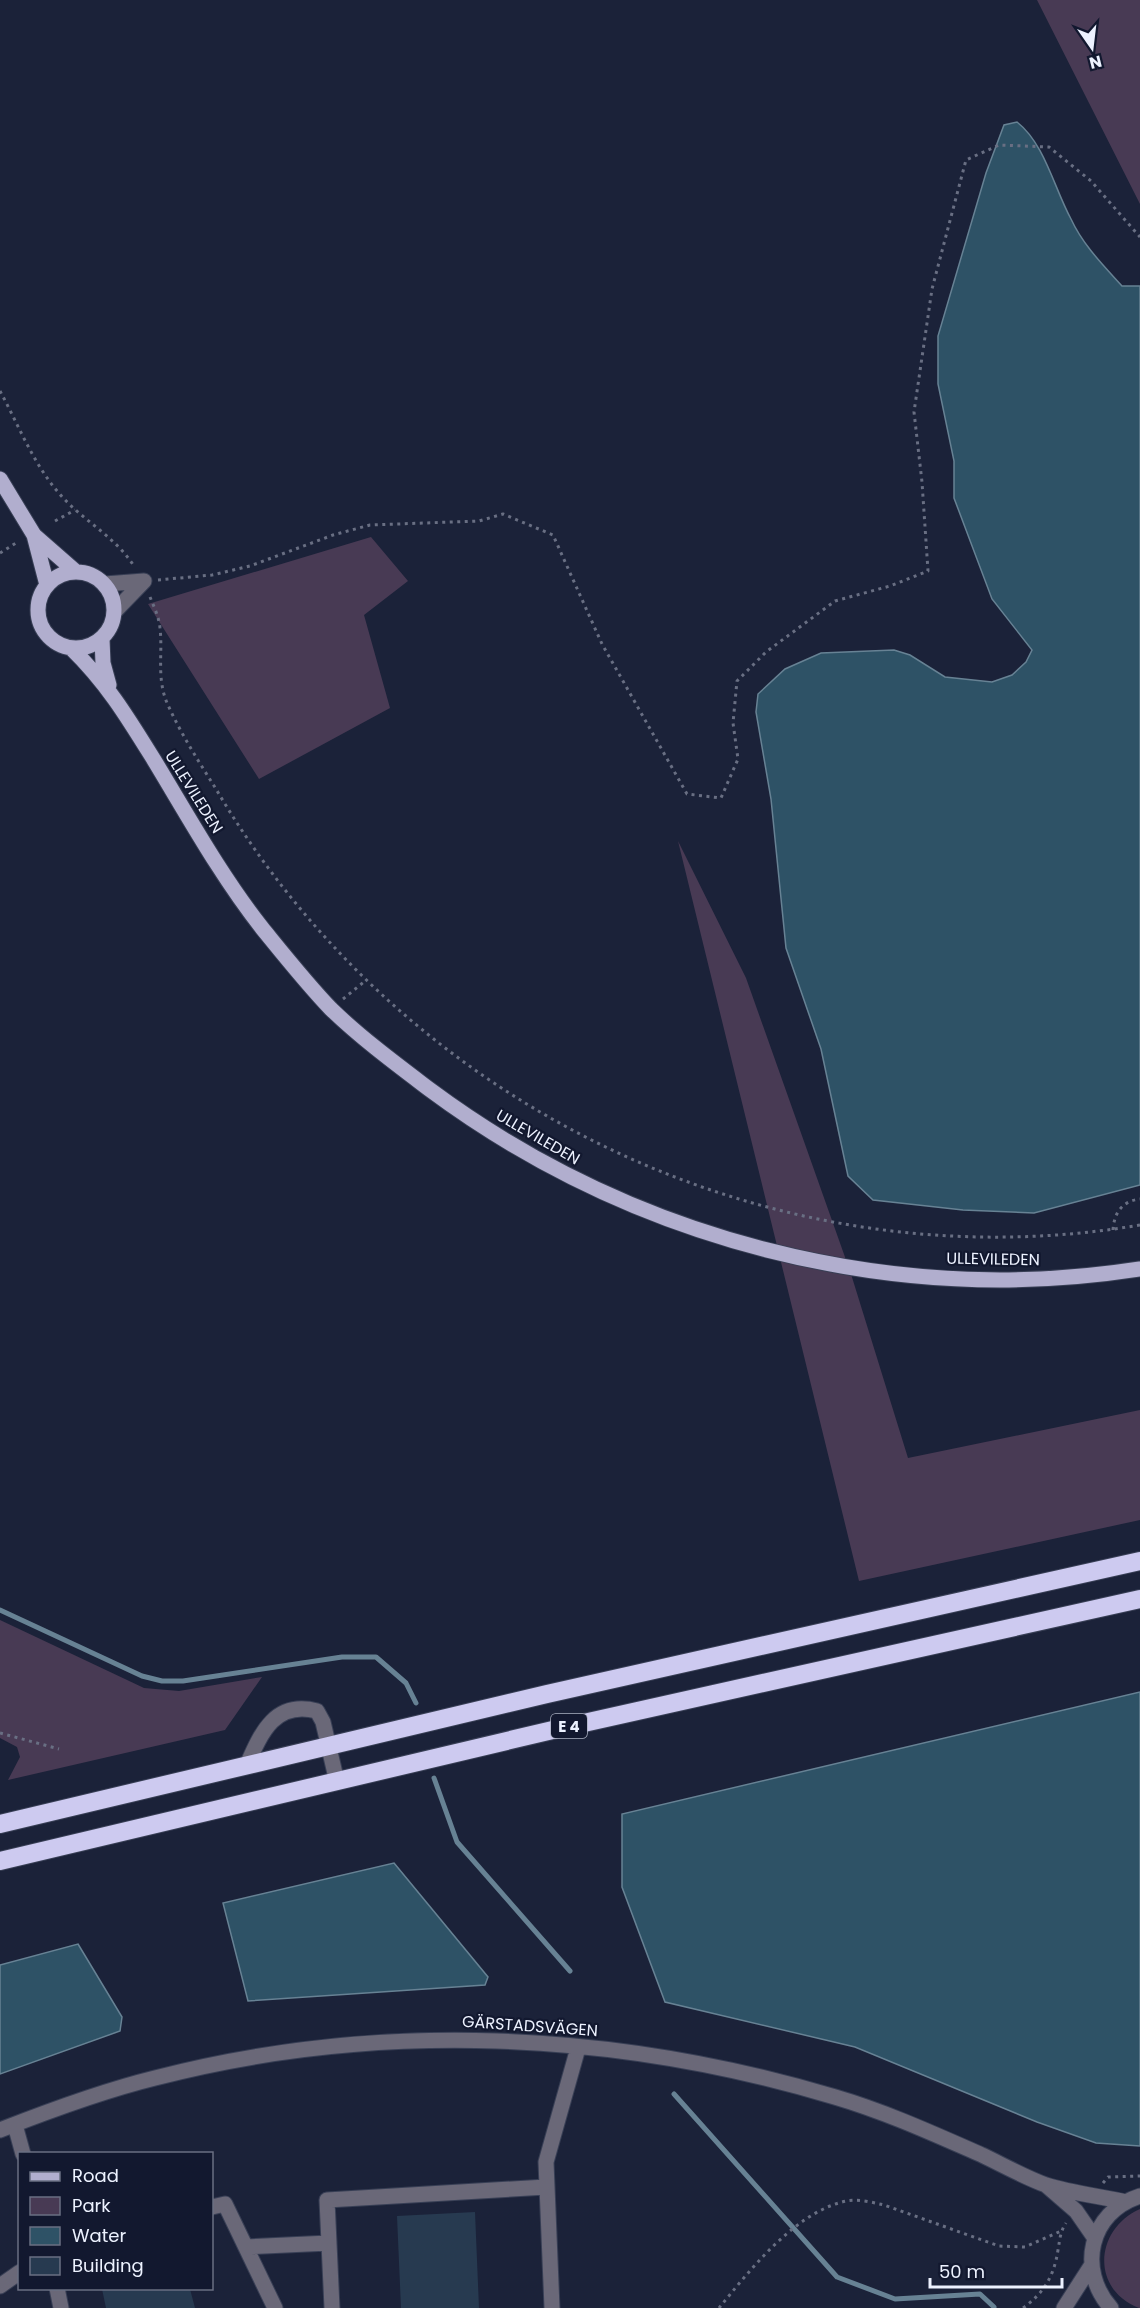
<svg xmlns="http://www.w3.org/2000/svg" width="1140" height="2308" viewBox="0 0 1140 2308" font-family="Poppins,sans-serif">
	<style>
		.green { fill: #483a54 }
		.water { fill: #2e5266; stroke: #678294; stroke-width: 1.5 }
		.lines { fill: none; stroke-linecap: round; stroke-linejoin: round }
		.stream { stroke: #678294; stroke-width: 5 }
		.building { fill: #273a50 }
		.minor-casing { stroke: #383f55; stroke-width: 17 }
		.major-casing { stroke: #383f55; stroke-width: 17 }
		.highway-casing { stroke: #383f55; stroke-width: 20 }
		.path { stroke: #696f83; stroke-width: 3; stroke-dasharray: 3 4.5; stroke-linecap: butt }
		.minor { stroke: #6a6878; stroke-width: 15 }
		.major { stroke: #b1aece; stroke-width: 15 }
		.highway { stroke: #cdcaf0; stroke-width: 18 }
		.labels { text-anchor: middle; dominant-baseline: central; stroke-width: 4.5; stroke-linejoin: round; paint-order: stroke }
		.shield { fill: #12182f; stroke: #abb1c1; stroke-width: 1.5 }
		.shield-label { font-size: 15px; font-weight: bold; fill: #edf2ff }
		.street-label { font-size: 16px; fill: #edf2ff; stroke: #12182f }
	</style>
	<rect width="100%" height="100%" fill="#1b2239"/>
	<path class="green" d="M1037 0H1140V204Z
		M371 537 408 581 364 615 390 708 259 779 148 604Z
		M678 841 746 978 851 1274 908 1458 1140 1410V1520L859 1581Z
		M0 1620 144 1688 179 1691 262 1677 225 1730 8 1780 20 1757 17 1747 0 1738Z
		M1140 2209V2308H1139C1090 2289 1095 2229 1140 2209Z"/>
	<path class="water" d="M1017 122C1045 144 1054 188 1071 219 1083 245 1103 265 1122 286H1140V1185L1034 1213 963 1210 873 1200 848 1176 821 1049 786 948 771 799 756 712 758 694 785 669 821 653 894 650 910 655 945 677 992 682 1012 675 1026 662 1032 650 992 599 954 498V461L938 384V336L986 173 1004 125Z
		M1140 1692V2146L1096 2143 1037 2122 855 2047 665 2002 622 1887V1814Z
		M394 1863 488 1977 485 1985 248 2001 223 1903Z
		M78 1944 122 2017 120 2031 0 2074V1965Z"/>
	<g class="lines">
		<path class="stream" d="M0 1610 142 1676 162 1681H183L342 1657H376L406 1683 416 1703
			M434 1778 457 1842 570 1971
			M674 2094 837 2277 895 2299 980 2294 994 2307"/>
	</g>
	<path class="building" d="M475 2212 479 2308H401L397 2216Z
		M102 2289H190L195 2308H106Z"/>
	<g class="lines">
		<g class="minor-casing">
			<path id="minor" d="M105 584 144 581
				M115 611 144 581
				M247 1765C261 1733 275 1700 317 1711L323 1722 337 1782
				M15 2125 23 2154
				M0 2130C51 2110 102 2091 155 2078 379 2020 615 2031 835 2097 886 2112 934 2134 982 2155 1003 2165 1024 2177 1046 2185 1071 2193 1099 2196 1126 2202
				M1046 2185 1076 2211 1094 2237
				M212 2207 225 2204 275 2308
				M246 2247 329 2243
				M0 2286 20 2272
				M57 2288 61 2308
				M332 2308 327 2200 546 2187
				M552 2308 546 2162 578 2048
				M1064 2308 1091 2266
				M1111 2308C1077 2270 1089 2212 1140 2196"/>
		</g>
		<g class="major-casing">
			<path id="major" d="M0 479 34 535 47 585
				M35 536 75 571
				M38 610a38 38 0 1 1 76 0a38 38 0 1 1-76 0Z
				M102 639 103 663 109 685
				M71 648C107 683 128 718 154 760 188 816 221 876 262 928 284 955 307 984 331 1009 361 1038 396 1064 429 1089 631 1239 890 1308 1140 1269"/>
		</g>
		<g class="highway-casing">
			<path id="highway" d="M0 1824 547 1694 1140 1561
				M0 1861 557 1729 1140 1599"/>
		</g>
		<path class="path" d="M0 391C18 424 33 463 58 492 81 520 114 535 134 566
			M55 521 75 510
			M0 553 16 543
			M158 580 212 575 250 566 333 535 370 525 479 521 503 514 553 535 602 644 687 794 721 798 738 759 733 723 737 681 766 652 835 601 890 586 928 571 922 482 914 412 932 289 966 160 999 145 1049 147 1091 181 1140 237
			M150 597C154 607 159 617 160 628 163 654 156 679 168 705 181 734 199 762 216 789 403 1107 774 1287 1140 1225
			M343 999 365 981
			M1113 1230C1114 1213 1122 1201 1140 1199
			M0 1733 59 1749
			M1103 2183 1108 2177 1140 2176
			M719 2308C750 2270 793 2215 842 2202 856 2198 871 2202 884 2205L999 2246 1025 2247 1061 2231
			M1023 2308C1044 2293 1054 2276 1058 2250 1060 2239 1060 2232 1066 2223"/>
		<use href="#minor" class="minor"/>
		<use href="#major" class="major"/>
		<use href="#highway" class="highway"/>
	</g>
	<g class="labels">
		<rect class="shield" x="551" y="1714" width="36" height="24" rx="4.5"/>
		<g class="shield-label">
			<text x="569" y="1726">E 4</text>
		</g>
		<g class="street-label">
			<text transform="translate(194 792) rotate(58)">ULLEVILEDEN</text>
			<text transform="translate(538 1137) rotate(30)">ULLEVILEDEN</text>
			<text transform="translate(993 1259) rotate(1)">ULLEVILEDEN</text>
			<text transform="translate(530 2026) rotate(4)">GÄRSTADSVÄGEN</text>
		</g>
	</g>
	<rect x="18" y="2152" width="195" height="138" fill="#12182f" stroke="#6a6f82" stroke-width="1.5"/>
	<rect x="30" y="2172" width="30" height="9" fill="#b1aece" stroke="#6a6f82" stroke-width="1.5"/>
	<text x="72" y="2182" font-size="18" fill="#edf2ff">Road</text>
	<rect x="30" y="2197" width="30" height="18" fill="#483a54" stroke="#6a6f82" stroke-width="1.5"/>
	<text x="72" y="2212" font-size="18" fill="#edf2ff">Park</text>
	<rect x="30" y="2227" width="30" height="18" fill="#2e5266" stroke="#6a6f82" stroke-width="1.5"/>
	<text x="72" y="2242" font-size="18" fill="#edf2ff">Water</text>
	<rect x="30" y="2257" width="30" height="18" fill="#273a50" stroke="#6a6f82" stroke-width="1.5"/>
	<text x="72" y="2272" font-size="18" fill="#edf2ff">Building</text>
	<g transform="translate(1092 48) rotate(166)" stroke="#12182f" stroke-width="4.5" paint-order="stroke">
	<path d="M0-4.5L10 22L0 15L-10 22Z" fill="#edf2ff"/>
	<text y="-9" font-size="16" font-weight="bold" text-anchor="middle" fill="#edf2ff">N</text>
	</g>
	<path d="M930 2278v9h132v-9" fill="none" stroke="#edf2ff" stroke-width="3"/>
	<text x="939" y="2278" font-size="18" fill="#edf2ff" stroke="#12182f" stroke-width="4.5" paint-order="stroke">50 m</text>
</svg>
